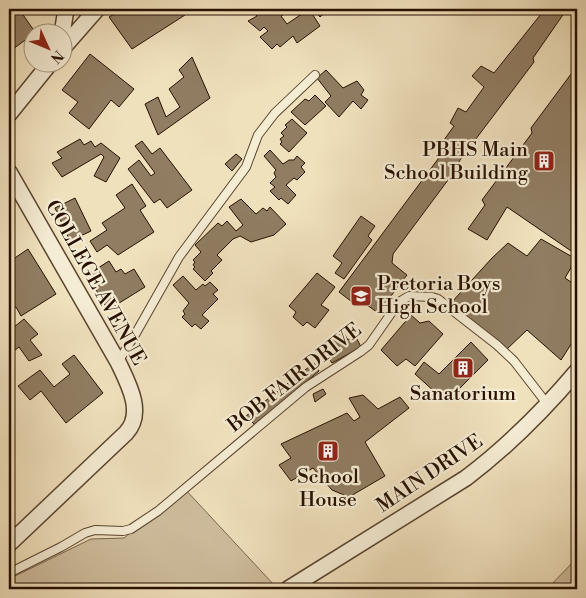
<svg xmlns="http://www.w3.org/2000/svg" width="586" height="598" viewBox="0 0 586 598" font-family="'Libre Bodoni',serif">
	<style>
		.green { fill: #cebd9d; stroke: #7a664e }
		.building { fill: #907d62; stroke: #271000 }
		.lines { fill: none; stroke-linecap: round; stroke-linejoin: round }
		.service-casing { stroke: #59442f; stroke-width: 10 }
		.minor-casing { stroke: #59442f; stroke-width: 18 }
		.service { stroke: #f5ecd4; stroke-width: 8 }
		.minor { stroke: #f5ecd4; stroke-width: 15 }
		.labels { text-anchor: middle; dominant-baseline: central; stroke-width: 4.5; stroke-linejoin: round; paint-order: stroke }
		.poi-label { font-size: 20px; fill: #271000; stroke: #f5ecd4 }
		.street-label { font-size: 20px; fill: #271000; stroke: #f5ecd4 }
	</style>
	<rect width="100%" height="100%" fill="#f0e1bd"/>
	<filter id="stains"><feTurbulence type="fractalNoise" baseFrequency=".004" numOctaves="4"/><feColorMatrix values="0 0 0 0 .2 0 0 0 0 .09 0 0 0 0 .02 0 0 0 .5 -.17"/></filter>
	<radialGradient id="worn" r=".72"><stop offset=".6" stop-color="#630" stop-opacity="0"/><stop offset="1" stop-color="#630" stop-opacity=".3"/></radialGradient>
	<path class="green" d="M184 488 275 586 272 589H9V579L91 539 124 538Z
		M577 558V589H547Z"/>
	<path class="building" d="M9 9H19L35 32H32V35L9 52Z
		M124 9H182L185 15 132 49 109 17Z
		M251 9H292L281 16 287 24 309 9 320 26 297 43 293 36 280 47 277 44 272 49 260 37 268 31 264 27 260 31 248 21 257 16Z
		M314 9H329L320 17Z
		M545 9H567L533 58 534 62 460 160 454 172 393 254 392 263 407 275 378 313 363 302 356 305 339 292 438 159 441 144 454 126 450 123 458 108 466 112 484 87 472 76 481 66 494 73Z
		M90 54 134 89 119 107 111 100 89 129 69 113 78 102 62 90Z
		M192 57 210 98 158 135 145 104 158 97 166 117 180 107 169 89 184 77 179 70Z
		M577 66V255L507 207 487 240 468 229 485 205 482 200 532 133 531 128Z
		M326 70 343 88 357 81 364 90 361 95 368 100 361 109 353 101 339 117 325 102 331 96 317 78Z
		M315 95 326 106 305 125 291 112 305 99 309 101Z
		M292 119 307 133 289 152 280 144 282 142 280 139 284 136 281 133 287 127 285 125Z
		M80 139 84 145 91 141 95 147 101 143 120 158 106 182 94 176 104 157 101 154 62 177 52 163 62 158 57 152Z
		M142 141 152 154 160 148 192 190 167 208 160 199 154 203 128 169 139 160 151 176 155 173 135 146Z
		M270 150 283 164 289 160H294L297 156 305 163 301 167 305 172 297 180 294 178 286 185 296 195 288 204 281 198 279 200 270 191 275 187 270 183 276 177 274 173 276 170 264 156Z
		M236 154 242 159 232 171 225 164Z
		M132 184 146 206 140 210 154 232 118 255 107 245 97 252 90 241 107 230 102 223 125 208 116 195Z
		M75 198 91 231 70 241 55 208Z
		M241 199 256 214 263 208 267 211 270 207 286 224 274 235 251 242 240 236 233 239 217 255 222 260 211 271 213 273 205 281 193 269 195 267 193 265 195 262 193 260 201 252 195 245 218 223 222 226 227 221 236 231 243 225 229 207Z
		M361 216 375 226 368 236 372 240 344 279 335 273 342 263 333 256Z
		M541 239 576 259 565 278 577 286V335L561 360 527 330 507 349 451 303 492 258 508 243 527 256Z
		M28 249 56 294 21 316 16 307 9 312V262Z
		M109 261 116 272 121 269 125 274 134 269 145 287 108 310 87 275Z
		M317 273 335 287 321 305 329 310 315 328 307 322 303 326 293 317 296 312 289 306Z
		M183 276 196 290 203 284 205 286 210 282 218 290 213 294 218 299 202 315 209 321 201 329 195 324 192 327 182 317 185 314 183 311 189 303 173 285Z
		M411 315 420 323 429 321 443 334 415 366 406 359 397 366 381 350Z
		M24 319 38 334 30 340 42 355 29 361 19 347 9 355V331Z
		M343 332 348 340 356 337 361 347 332 363 326 354 336 348 330 339Z
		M471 342 488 360 446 402 415 374 424 362 439 374Z
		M74 355 103 393 66 423 41 391 30 400 18 386 40 370 54 387 70 374 62 364Z
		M314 363 319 371 255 425 246 416Z
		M323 389 326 394 315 402 313 394Z
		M363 395 378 409 400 397 409 408 365 442 385 476 349 497 332 490 313 468 291 481 279 465 291 458 281 444 347 413 354 421 360 417 349 398Z
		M9 582 18 589H9Z"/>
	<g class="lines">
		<g class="service-casing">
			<path id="service" d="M118 362 136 333 179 257 246 167 258 135 275 113 315 75
				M9 573 61 547 85 533 95 530 123 531 131 529 158 511 306 387 360 352 369 345 399 302 409 296 432 297 438 299 497 345 514 361 548 405"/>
		</g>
		<g class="minor-casing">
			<path id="minor" d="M62 34 66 9
				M62 49 97 9
				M9 114 51 62
				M9 172 118 362C128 383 145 413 126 433L9 544
				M288 589 466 478C507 447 544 410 577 371"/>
		</g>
		<use href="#service" class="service"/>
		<use href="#minor" class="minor"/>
	</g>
	<defs>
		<g id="building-square" transform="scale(1.125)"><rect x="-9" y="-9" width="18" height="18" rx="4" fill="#8f2418" stroke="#f5ecd4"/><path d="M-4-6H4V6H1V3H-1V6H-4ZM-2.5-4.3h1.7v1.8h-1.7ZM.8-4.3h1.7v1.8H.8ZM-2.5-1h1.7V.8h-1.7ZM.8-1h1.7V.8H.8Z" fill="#fff"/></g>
		<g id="school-square" transform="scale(1.125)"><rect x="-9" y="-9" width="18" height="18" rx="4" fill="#8f2418" stroke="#f5ecd4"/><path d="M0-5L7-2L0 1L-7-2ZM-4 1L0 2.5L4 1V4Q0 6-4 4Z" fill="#fff"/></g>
	</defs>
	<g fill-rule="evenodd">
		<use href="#building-square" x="544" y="161"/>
		<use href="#school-square" x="361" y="296"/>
		<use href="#building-square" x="463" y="368"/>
		<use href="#building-square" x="328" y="451"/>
	</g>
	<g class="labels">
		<g class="poi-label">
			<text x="528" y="150" text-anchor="end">PBHS Main<tspan x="528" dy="23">School Building</tspan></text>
			<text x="377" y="284" text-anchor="start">Pretoria Boys<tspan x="377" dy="23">High School</tspan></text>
			<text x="463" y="394">Sanatorium</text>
			<text x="328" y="477">School<tspan x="328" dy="23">House</tspan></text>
		</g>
		<g class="street-label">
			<text transform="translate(95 283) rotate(61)">COLLEGE AVENUE</text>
			<text transform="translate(295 378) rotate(-38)">BOB FAIR DRIVE</text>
			<text transform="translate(430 474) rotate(-34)">MAIN DRIVE</text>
		</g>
	</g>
	<rect width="586" height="598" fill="none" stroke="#f0e1bd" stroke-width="30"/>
	<rect x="10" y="10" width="566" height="578" fill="none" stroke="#271000" stroke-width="2.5"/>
	<rect x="15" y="15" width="556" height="568" fill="none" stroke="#271000"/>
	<g transform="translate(48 48) rotate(134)"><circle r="24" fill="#f5ecd4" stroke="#a3947f"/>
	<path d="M0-4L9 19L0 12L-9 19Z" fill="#8f2418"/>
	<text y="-8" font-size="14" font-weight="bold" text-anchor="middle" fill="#271000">N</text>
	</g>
	<rect width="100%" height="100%" filter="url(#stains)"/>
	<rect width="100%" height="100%" fill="url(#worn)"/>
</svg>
